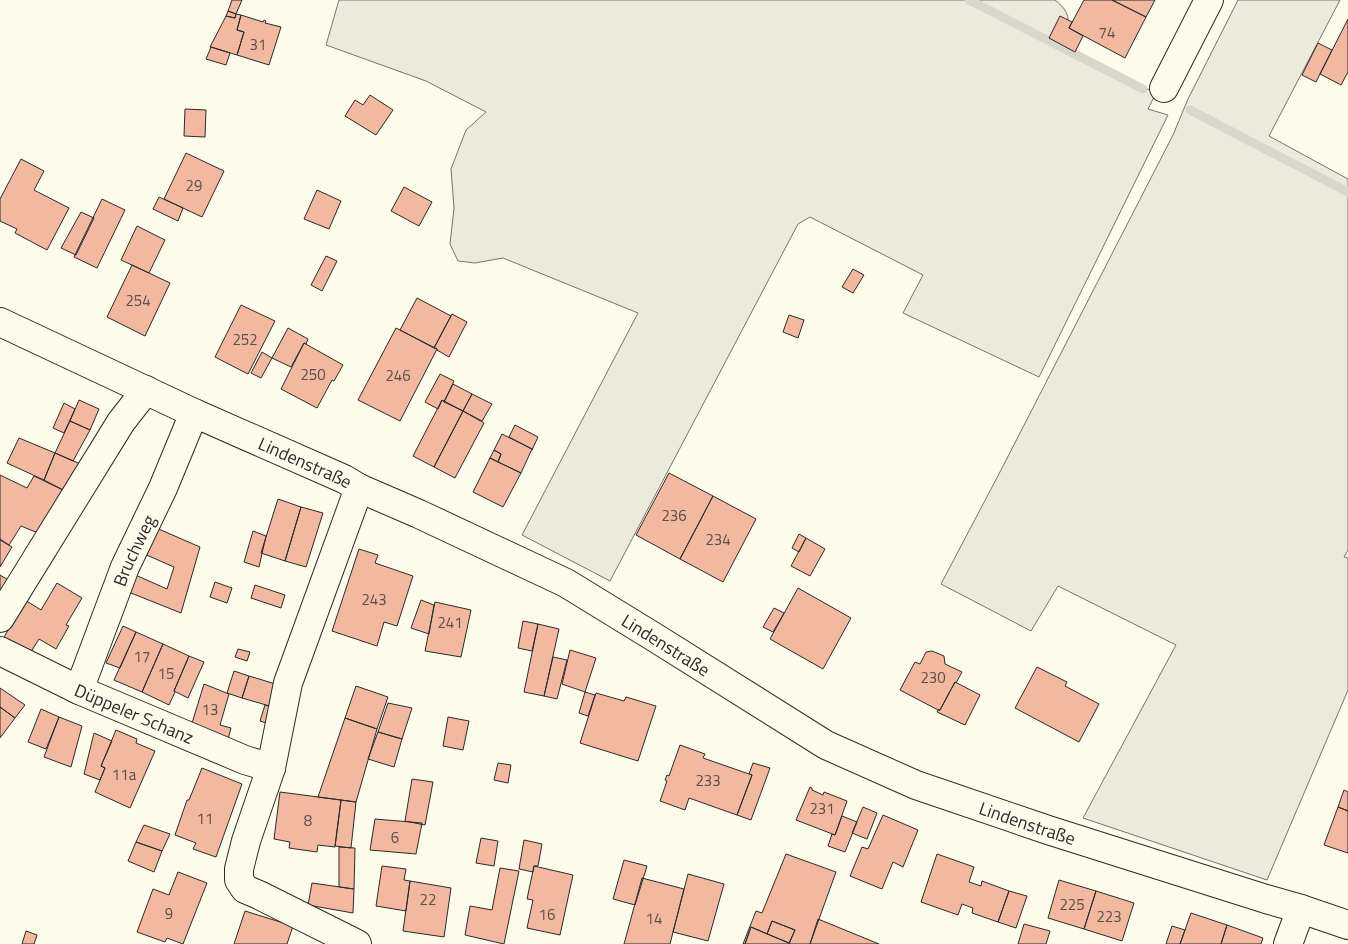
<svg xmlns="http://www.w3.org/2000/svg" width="1348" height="944" viewBox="0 0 1348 944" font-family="'Titillium Web',sans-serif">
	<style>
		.green { fill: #ecebdb; stroke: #74746e }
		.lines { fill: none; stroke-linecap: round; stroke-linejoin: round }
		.stream { stroke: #d8d7c9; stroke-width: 9 }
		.building { fill: #f2b8a0; stroke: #2b2b2b }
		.minor-casing { stroke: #2b2b2b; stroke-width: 30 }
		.minor { stroke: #fdfbea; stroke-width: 28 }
		.labels { text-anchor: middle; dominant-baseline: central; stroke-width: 4; stroke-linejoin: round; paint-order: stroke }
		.number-label { font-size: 15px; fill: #5d4e48 }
		.street-label { font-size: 18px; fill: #2b2b2b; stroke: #fdfbea }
	</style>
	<rect width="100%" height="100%" fill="#fdfbea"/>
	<path class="green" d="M339 0H1055C1075 15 1068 28 1064 49L1156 93 1148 109 1168 115 1039 377 903 313 923 275 810 217 798 224 610 581 522 535 638 313 503 258 475 263 458 261 450 244 454 208 451 169 466 130 486 112 426 81 326 45Z
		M1238 0H1340L1269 136 1348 179V550L1344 557 1348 558V690L1267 880 1083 818 1176 645 1058 586 1031 631 941 584 1001 470 1173 135 1188 99Z"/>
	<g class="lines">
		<path class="stream" d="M969 0 1143 89
			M1190 110 1348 192"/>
	</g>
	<path class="building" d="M232 0H242L236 14 228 11Z
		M1084 0H1112L1146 17 1125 58 1069 28Z
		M1112 0H1155L1146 17Z
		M228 11 236 14 235 18 226 16Z
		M236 14 241 15 237 30 244 32 237 55 211 47H210L226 16 235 18Z
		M241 15 263 22 264 20 266 21 265 23 281 27 269 65 237 55 244 32 237 30Z
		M1060 16 1072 22 1069 28 1083 36 1075 52 1049 38Z
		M1348 19V72L1341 85 1320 74Z
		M1318 43 1332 50 1316 82 1302 75Z
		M211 47 230 53 226 65 206 59Z
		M370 95 393 110 376 135 345 116 355 100 363 105Z
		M185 109 206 110 205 137 184 136Z
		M186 153 224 171 202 217 164 199Z
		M21 159 44 171 34 190 69 208 47 250 15 233 17 229 0 221V199Z
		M404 187 432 202 419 226 391 211Z
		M317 190 341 201 329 229 304 219Z
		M159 197 183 208 178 221 153 209Z
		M102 199 125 210 97 268 74 257Z
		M81 212 94 218 76 255 61 248Z
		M137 226 165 240 149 273 121 260Z
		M326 256 337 261 322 291 311 285Z
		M132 265 170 283 145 336 107 317Z
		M853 269 864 275 853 293 842 287Z
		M417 298 451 316 434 348 400 330Z
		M241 305 275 321 248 374 215 357Z
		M452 314 467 322 449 357 437 350V349L434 348Z
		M789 315 804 320 798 338 783 332Z
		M288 328 308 339 306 344 304 343 291 367 272 358Z
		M396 328 437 349 400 421 358 400Z
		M304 343 343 365 334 381 332 380 317 408 281 389Z
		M262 352 272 358 261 378 251 373Z
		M440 374 454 381 444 402 442 400 438 409 425 402Z
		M453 384 472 394 463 411 444 402Z
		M472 394 492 404 482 421 463 411Z
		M79 400 99 409 90 430 70 421Z
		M442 400 463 411 434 467 413 456Z
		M64 403 75 409 64 433 53 428Z
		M463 411 484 423 455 478 434 467Z
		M70 421 90 430 73 461 55 453Z
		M515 425 538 437 532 450V449L509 437Z
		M502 434 532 449 521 473 498 462 501 454 494 450Z
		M19 438 55 453 44 480 7 463Z
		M494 450 501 454 498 462 490 458Z
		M55 453 83 465 67 492 44 480Z
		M490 458 521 473 503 507 473 492Z
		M669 473 713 496 680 559 636 535Z
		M0 475 27 488 34 476 67 492 43 535 21 526 9 545 0 539Z
		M713 496 756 519 723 582 680 559Z
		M278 499 301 507 285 561 261 553Z
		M301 507 323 513 306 567 285 561Z
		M154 527 200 547 181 613 126 591 133 574 167 589 174 567 142 553Z
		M253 531 266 536 259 567 244 562Z
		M799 534 806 538 799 552 792 548Z
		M806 538 825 549 810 576 791 566Z
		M0 540 12 547 0 567Z
		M359 549 378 555 375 563 413 576 397 626 384 622 377 646 332 631Z
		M0 575 15 584 0 609Z
		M215 582 232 588 227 603 210 597Z
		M57 583 82 598 66 625 69 626 56 649 39 639 29 655 3 639 25 600 41 610Z
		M255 585 285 595 281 608 251 598Z
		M798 588 851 618 823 669 770 639Z
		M421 600 434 605 429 634 411 628Z
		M435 602 471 610 461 657 425 651Z
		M774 608 784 613 773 632 763 627Z
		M523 621 538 624 532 651 518 648Z
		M538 624 559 629 544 696 524 692Z
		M123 626 136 632 120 668 106 663Z
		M136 632 163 644 142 692 114 680Z
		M163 644 189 656 174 691 175 692 169 705 142 692Z
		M238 649 250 652 247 661 235 657Z
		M570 650 596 658 585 692 562 684Z
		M932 651 944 656 945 664 962 672 956 683 955 682 940 710H938L900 690 915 662 920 664 926 652Z
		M189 656 204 662 188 698 174 691Z
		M553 657 567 660 557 699 544 696Z
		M1037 667 1067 682 1065 686 1099 704 1079 742 1015 708Z
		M234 671 249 676 242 698 227 693Z
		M249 676 279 685 273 707 242 698Z
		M955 682 980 695 965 725 937 712 938 710H940Z
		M204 684 229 694 220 725 231 728 227 743 189 733Z
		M356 686 388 697 377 729 345 718Z
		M0 688 25 705 15 718 0 707Z
		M585 692 595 695 588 716 579 713Z
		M596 693 624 701 626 697 656 706 638 761 580 743Z
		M388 703 412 708 402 739 378 732Z
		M265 705 274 708 269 724 260 721Z
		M0 707 15 718 0 738Z
		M41 709 59 717 46 749 28 742Z
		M59 717 82 726 71 767 44 757Z
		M448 717 469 721 463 750 443 746Z
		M345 718 377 729 356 802 318 797Z
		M116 730 137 739 136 743 155 751 130 808 95 792 105 768 101 766Z
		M378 732 402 739 394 767 368 759Z
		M94 733 112 741 101 766 105 768 100 780 84 774Z
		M680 745 705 754 703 758 752 775 737 815 689 798 685 810 660 801 667 781 665 780 667 775 669 776Z
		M498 763 511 765 508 783 494 780Z
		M753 763 770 768 751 820 737 815 752 775 749 774Z
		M202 768 242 784 216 857 193 849 196 843 175 835 187 800H189Z
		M412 779 433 782 425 825 405 821Z
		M810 787 812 788V790L823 795 824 792 847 801 835 835 796 820Z
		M1344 790 1348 792V811L1338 807Z
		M280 792 341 800 335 847 318 845 317 852 289 848 290 842 274 839Z
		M341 800 356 802 351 848 335 846Z
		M863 807 877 813 867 839 852 833Z
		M1338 807 1348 811V853L1324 845Z
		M883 815 918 830 903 867 893 862 882 889 850 876 862 847 868 849Z
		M842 816 857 822 845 852 828 846 832 834 835 835Z
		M375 819 422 823 416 854 370 850Z
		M144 825 170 834 162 851 136 842Z
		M481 838 498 841 494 866 476 863Z
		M524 840 542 844 538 866H534L533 872 519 869Z
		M136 842 162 851 154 872 128 861Z
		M339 847 355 848 354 889 339 887Z
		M786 854 836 872 810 944H789L795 930 772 921 767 934 751 927 745 944H743L756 911 762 913Z
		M937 854 974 867 969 882 981 886 982 881 1009 891 998 922 972 913 973 908 962 904 958 915 921 902Z
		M624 860 647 866 635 905 613 899Z
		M382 866 406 869 404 880 410 881 406 911 376 906Z
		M534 866 573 875 560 935 527 928 533 900 527 899Z
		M500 868 519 871 504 944 465 935 470 906 492 910Z
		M178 872 207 883 183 944 167 938 165 942 137 932 153 889 169 895Z
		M688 874 724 884 708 941 673 932Z
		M642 878 684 889 670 944H624Z
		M1059 880 1096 891 1084 929 1048 918Z
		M410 881 451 888 444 937 403 931Z
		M312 883 354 889 353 913 308 905Z
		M1009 891 1027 896 1016 928 998 922Z
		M1096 891 1134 903 1122 941 1084 929Z
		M245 911 293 926 287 944H234Z
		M1191 913 1227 925 1221 944H1180Z
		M818 919 879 944H810Z
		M772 921 795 930 789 943 767 934Z
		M1024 924 1050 931 1046 944H1018Z
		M1227 925 1263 938 1261 944H1221Z
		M1172 926 1185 930 1180 944H1166Z
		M751 927 789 943V944H745Z
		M26 931 37 935 34 944H22Z"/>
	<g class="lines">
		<g class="minor-casing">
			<g id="minor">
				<path d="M1164 88 1209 0"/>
				<path id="s1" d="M0 322 194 413 344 479 359 488 419 514 566 583 654 637 826 745 916 785 1048 830 1266 899 1301 909 1348 925"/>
				<path d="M0 618 121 422 146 390"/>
				<path id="s2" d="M0 651 79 690 245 760 271 768"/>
				<path id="s3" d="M79 690 125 567 163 488 194 413"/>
				<path d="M357 944 259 895 245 889 239 880V869L246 841 271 768 288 683 359 488"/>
				<path d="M1288 944 1301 909"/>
			</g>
		</g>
		<use href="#minor" class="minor"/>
	</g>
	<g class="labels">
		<g class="number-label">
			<text x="1107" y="32">74</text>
			<text x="258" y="44">31</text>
			<text x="194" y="185">29</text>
			<text x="138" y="300">254</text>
			<text x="245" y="339">252</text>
			<text x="313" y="374">250</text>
			<text x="398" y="375">246</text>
			<text x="674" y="515">236</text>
			<text x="718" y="539">234</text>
			<text x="374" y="599">243</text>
			<text x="450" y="622">241</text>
			<text x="142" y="656">17</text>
			<text x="166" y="673">15</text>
			<text x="933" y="677">230</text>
			<text x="210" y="709">13</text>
			<text x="124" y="774">11a</text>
			<text x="708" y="780">233</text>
			<text x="822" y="808">231</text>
			<text x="205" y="818">11</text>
			<text x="308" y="820">8</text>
			<text x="395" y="837">6</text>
			<text x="428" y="899">22</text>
			<text x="1072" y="904">225</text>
			<text x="169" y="913">9</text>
			<text x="547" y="914">16</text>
			<text x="1109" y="916">223</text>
			<text x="654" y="918">14</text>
		</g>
		<g class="street-label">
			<text stroke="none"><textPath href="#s1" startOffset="336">Lindenstraße</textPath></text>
			<text stroke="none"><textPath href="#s3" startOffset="150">Bruchweg</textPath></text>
			<text stroke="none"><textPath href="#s1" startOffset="741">Lindenstraße</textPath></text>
			<text stroke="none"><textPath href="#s2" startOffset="148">Düppeler Schanz</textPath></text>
			<text stroke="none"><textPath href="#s1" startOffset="1146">Lindenstraße</textPath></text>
		</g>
	</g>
</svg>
